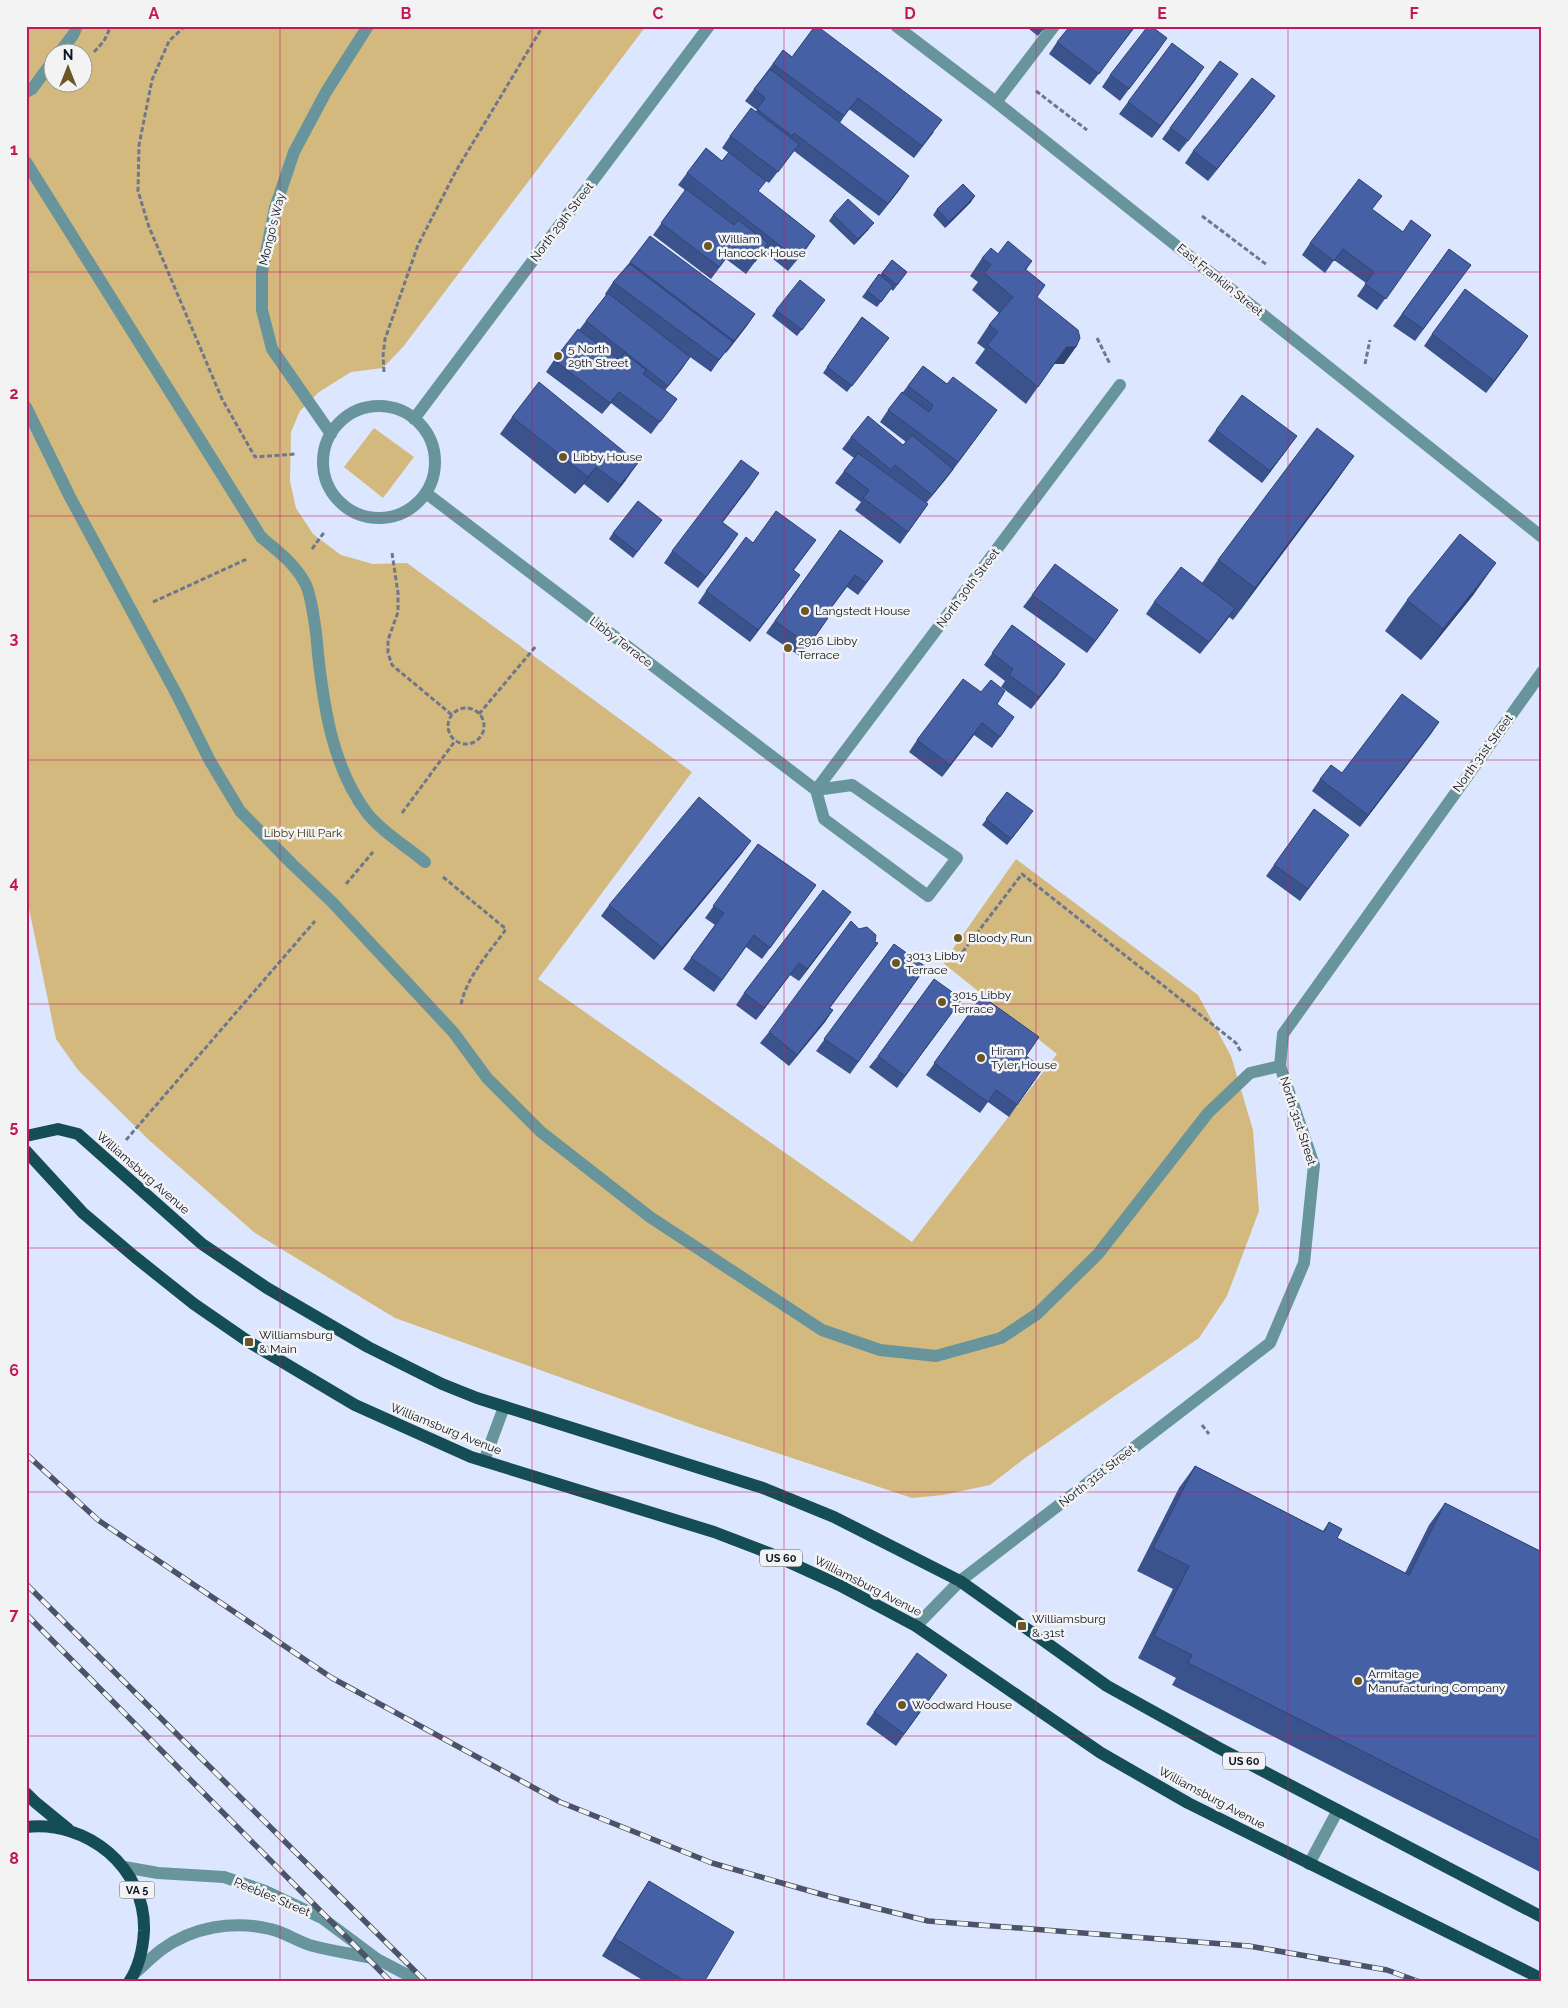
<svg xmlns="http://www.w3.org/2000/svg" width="1568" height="2008" viewBox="0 0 1568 2008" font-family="Raleway,sans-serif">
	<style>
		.green { fill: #d4b97f; fill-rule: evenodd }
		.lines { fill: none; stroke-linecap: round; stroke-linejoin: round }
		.path { stroke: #6e778c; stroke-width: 3; stroke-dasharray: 5 2.5; stroke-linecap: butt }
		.service { stroke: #67959b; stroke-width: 12 }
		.pedestrian { stroke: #67959b; stroke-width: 12 }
		.minor { stroke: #67959b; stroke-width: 12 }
		.primary { stroke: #144d53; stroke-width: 12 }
		.rail-casing { stroke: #4a5368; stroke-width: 5.5 }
		.rail { stroke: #f3f3f3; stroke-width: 4; stroke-dasharray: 11; stroke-linecap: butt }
		.wall { fill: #3b538d }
		.shaded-wall { fill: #304373 }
		.building { fill: #4560a4; stroke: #304373 }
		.grid { fill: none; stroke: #c2185b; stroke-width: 1; stroke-opacity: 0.55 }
		.poi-dot { fill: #6b5625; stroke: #f3f3f3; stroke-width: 2 }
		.labels { text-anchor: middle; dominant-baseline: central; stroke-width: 5; stroke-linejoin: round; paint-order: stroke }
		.shield { fill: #f3f3f3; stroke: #515664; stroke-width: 1 }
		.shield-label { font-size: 11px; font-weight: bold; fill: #0b1326 }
		.street-label { font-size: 12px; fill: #0b1326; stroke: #f3f3f3 }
		.poi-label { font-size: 12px; fill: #0b1326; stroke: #f3f3f3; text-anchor: start }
		.park-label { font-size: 12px; fill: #42320d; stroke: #f3f3f3 }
		.neatline { fill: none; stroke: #c2185b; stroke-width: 2 }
		.grid-label { font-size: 16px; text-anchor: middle; font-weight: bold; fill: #c2185b }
	</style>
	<rect width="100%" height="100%" fill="#dce6fe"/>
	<path class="green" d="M26 26H646L403 347 383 368 351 372 319 392 300 411 291 432 290 481 296 508 313 534 341 555 373 564 407 563 692 772 538 979 912 1242 1057 1054 943 963 1016 859 1198 995 1231 1056 1253 1130 1259 1211 1227 1296 1199 1338 1025 1458 990 1485 943 1495 912 1498 696 1426 395 1318 255 1233 150 1141 78 1070 56 1039 26 894ZM52 52H82V82H52Z
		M374 428 414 457 383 498 344 467Z"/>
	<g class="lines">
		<path class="path" d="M185 26 169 41 152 80 139 145 138 191 149 227 222 399 255 457 296 454
			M94 52 104 41 111 26
			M1036 91 1087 130
			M1202 216 1267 265
			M1097 338 1110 364
			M1365 364 1370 340
			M384 372 383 356 385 339 418 245 456 171 543 26
			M312 549 325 531
			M392 553 398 593V612L388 640V653L392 665 452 715
			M153 602 247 559
			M448 726a18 18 0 1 1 36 0a18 18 0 1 1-36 0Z
			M479 714 536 646
			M402 813 455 741
			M443 877 506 929C490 952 466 977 461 1005
			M346 884 373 852
			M958 958 1022 874 1236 1043 1241 1052
			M126 1140 315 921
			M1202 1425 1209 1434"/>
		<path class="service" d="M996 102 1054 26
			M484 1461 504 1407
			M1309 1864 1338 1810
			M124 1867 158 1873 224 1877 265 1891 322 1918 377 1959 421 1982
			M135 1973C144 1965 152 1957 161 1950 192 1927 233 1920 270 1929 285 1932 298 1942 313 1946 332 1951 353 1954 373 1958"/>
		<path class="pedestrian" d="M60 52 73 35 77 26
			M26 92 32 89 52 62
			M26 162 261 537C278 551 295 564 305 583 312 596 317 638 318 654 324 709 333 768 367 813 382 832 406 846 425 862
			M26 407 70 497 177 695 210 761 240 811 292 864 332 902 454 1033 487 1078 541 1132 650 1217 822 1330 880 1350 936 1356 1001 1338 1037 1314 1098 1254 1208 1113 1250 1073 1280 1066
			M331 434 272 349 262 310V272L275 208 294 152 326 92 368 26"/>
		<path class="minor" d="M896 26 996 102 1542 537
			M323 462a56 56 0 1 1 112 0a56 56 0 1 1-112 0Z
			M414 419 709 26
			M426 493 816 790 824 819 928 896 957 858 852 785 816 790
			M816 790 1120 385
			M916 1626 960 1581 1270 1343 1304 1263 1314 1165 1280 1066 1283 1034 1542 672"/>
		<path class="primary" d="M26 1136 58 1129 78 1134 202 1244 267 1288 368 1347 442 1384 477 1398 763 1488 834 1517 960 1581 1107 1686 1219 1748 1542 1917
			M26 1151 83 1213 135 1257 194 1304 249 1342 355 1405 471 1457 714 1532 769 1553 839 1585 916 1626 1101 1753 1188 1803 1542 1979
			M26 1793 35 1802 68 1829
			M26 1827C88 1820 146 1868 144 1931 143 1949 139 1967 129 1982"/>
		<g class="rail-casing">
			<path id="rail" d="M26 1454 98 1520 332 1678 560 1802 712 1863 831 1897 928 1921 1249 1946 1387 1970 1420 1982
				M26 1584 426 1982
				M26 1614 391 1982"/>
		</g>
		<use href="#rail" class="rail"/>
	</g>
	<path class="wall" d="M1031 26H1046L1038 36 1029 29Z
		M1136 26 1090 85 1049 54 1057 42Z
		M1167 38 1120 101 1102 87 1110 75Z
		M783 50 792 57 934 132 914 158 849 109 840 123 901 188 879 216 794 151 769 183 766 181 758 191 815 236 788 271 763 251 746 274 726 259 711 279 653 235 685 190 678 185 687 173 722 161 729 153 722 148 730 136 757 110 745 101Z
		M1196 79 1152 138 1119 114 1128 102Z
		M1229 86 1179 152 1162 139 1170 128Z
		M1275 96 1266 108 1208 181 1185 163 1193 151Z
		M971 202 945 228 933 215 937 209Z
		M1372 210 1403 232 1431 235 1377 310 1357 296 1366 283 1334 260 1325 273 1302 255 1310 243Z
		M833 215 869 229 854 245 829 221Z
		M1449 249 1471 265 1415 341 1393 326Z
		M998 254 1032 261 1026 270 1064 364H1054L1026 404 975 363 985 349 977 343 989 325 999 313 972 290 978 282 970 276 982 258Z
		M892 260 907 272 893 291 891 289 877 307 862 297 879 274 880 275Z
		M630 262 755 314 726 353 725 352 711 372 683 352 690 357 665 390 677 399 651 434 611 403 602 414 546 372 554 360 579 330 606 295 605 294 613 282Z
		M825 300 797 336 772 316 776 310Z
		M862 317 889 338 847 392 823 373Z
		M1432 334 1528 336 1486 393 1424 346Z
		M923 366 947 384 997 410 950 474 926 503 928 504 900 544 855 510 861 502 835 483 854 458 842 449 851 437 903 445 906 442 880 422 888 410 903 392Z
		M512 417 626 480 608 503 584 484 575 494 500 434Z
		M1216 430 1289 447 1262 483 1208 441Z
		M1354 456 1332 487 1233 620 1229 617 1200 654 1146 614 1154 602 1202 583 1218 560Z
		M751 485 722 522 730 546 698 588 664 563 672 551Z
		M662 520 633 558 609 539 613 533Z
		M840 530 883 561 858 595 847 587 825 616 828 618 801 657 766 633Z
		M816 540 794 570 800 575 750 642 698 603 706 591 753 543Z
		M1474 594 1421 660 1385 631 1407 600Z
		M1032 595 1110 622 1087 653 1023 607Z
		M1012 625 1065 664 1031 709 1001 687 1005 681 984 665Z
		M997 704 1006 729 992 748 974 735 942 777 909 752 917 740Z
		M1439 722 1360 827 1312 791 1320 779 1342 773Z
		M1007 792 1029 817 1007 845 982 825Z
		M1314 809 1340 846 1300 901 1266 876Z
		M758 844 816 885 762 959 746 947 714 992 683 969 715 925 705 918Z
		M743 852 654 960 601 916 609 905Z
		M843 923 799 981 790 975 756 1020 736 1005 744 993Z
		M875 942 878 943 830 1008 833 1010 825 1022 789 1066 760 1043 769 1032Z
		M894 944 926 967 850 1074 816 1051Z
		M982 996 1026 1056 1043 1068 1009 1117 988 1102 980 1113 926 1075Z
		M962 999 897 1088 869 1067 878 1056Z
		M1195 1466 1323 1531 1329 1522 1337 1538 1405 1573 1429 1525 1445 1503 1542 1552V1873L1172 1685 1176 1678 1138 1658 1173 1589 1137 1571 1179 1488Z
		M947 1675 896 1746 866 1724 874 1712Z
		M649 1881 704 1982H646L602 1956 637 1899Z"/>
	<path class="shaded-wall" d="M1167 38 1159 50 1120 101 1129 89Z
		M1204 67 1196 79 1152 138 1160 126Z
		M1238 74 1229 86 1179 152 1188 141Z
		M1275 96 1266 108 1208 181 1217 169Z
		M909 176 901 188 879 216Z
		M975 196 971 202 945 228 949 222Z
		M874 223 869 229 854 245 858 239Z
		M815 236 807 248 788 271 797 259Z
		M755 314 747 326 726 353 734 341Z
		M1528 336 1520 348 1486 393 1494 381Z
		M1066 347H1076L1064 364H1054Z
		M690 357 682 369 660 397 668 386Z
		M619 392 611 403 602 414 610 403Z
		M1297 436 1289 447 1262 483 1270 471Z
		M1354 456 1332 487 1233 620 1255 588Z
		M638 463 626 480 608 503 620 485Z
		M596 467 584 484 575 494 588 477Z
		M953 469 945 480 923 507 932 495Z
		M759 473 751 485 714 534 722 522Z
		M738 534 730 546 698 588 706 577Z
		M1496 563 1474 594 1421 660 1443 629Z
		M800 575 791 587 750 642 758 630Z
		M1235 608 1227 620 1200 654 1209 642Z
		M1065 664 1057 676 1031 709 1039 697Z
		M1439 722 1431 734 1360 827 1368 815Z
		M982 723 974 735 942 777 950 765Z
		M751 841 743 852 654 960 662 948Z
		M851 912 843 923 799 981 807 969Z
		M799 963 790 975 756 1020 764 1008Z
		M833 1010 825 1022 789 1066 797 1055Z"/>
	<path class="building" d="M815 26H817L942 120 922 146 858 98 844 116 773 64 783 50 792 57Z
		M1038 26H1046L1043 30Z
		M1070 26H1135L1099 74 1057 42Z
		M1148 26H1151L1167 38 1129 89 1110 75Z
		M1172 43 1204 67 1160 126 1128 102Z
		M1220 61 1238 74 1188 141 1170 128Z
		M770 69 909 176 888 204 794 133 792 136 757 109 765 98 754 89Z
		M1252 78 1275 96 1217 169 1193 151Z
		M751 108 799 144 778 172 730 136Z
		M706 148 722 161 729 152 766 181 758 191 815 236 797 259 687 173Z
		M1359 179 1382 196 1372 209 1403 232 1411 220 1431 235 1386 299 1365 284 1374 272 1343 249 1334 261 1310 243Z
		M963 184 975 196 949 222 937 209Z
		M686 189 734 225 738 220 768 243 755 262 734 247 719 267 661 223Z
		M848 199 874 223 858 239 833 215Z
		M650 236 755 314 734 341 630 262Z
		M1008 241 1032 261 1025 269 1045 285 1037 297 1078 330 1080 338 1076 347H1066L1038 387 987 345 998 332 989 325 1013 297 984 273 991 265 982 258 991 248 998 254Z
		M1449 249 1471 265 1423 329 1402 314Z
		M892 260 907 272 897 285 882 273Z
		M630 264 733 342 719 360 613 282Z
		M879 274 893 286 881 302 867 291Z
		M800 280 825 300 802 330 776 310Z
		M1465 289 1528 336 1494 381 1432 334Z
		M608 293 690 357 668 386 586 321Z
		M862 317 889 338 852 386 827 367Z
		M578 329 619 360 624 353 646 370 643 374 677 399 660 422 619 392 610 403 554 360Z
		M923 366 947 384 953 377 997 410 958 462 888 410 902 392 929 412 933 405 908 386Z
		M539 382 638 463 620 485 596 467 588 477 512 417Z
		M1242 395 1297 436 1270 471 1216 430Z
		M868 416 903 445 912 435 953 469 932 495 895 465 891 470 851 437Z
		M1317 428 1354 456 1255 588 1218 560Z
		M858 453 928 504 908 532 863 498 869 490 844 471Z
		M741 460 759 473 722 522 738 534 706 577 672 551Z
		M638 501 662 520 637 552 613 533Z
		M776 511 816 540 793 570 800 575 758 630 706 591 746 537 753 543Z
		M840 530 883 561 866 583 855 575 825 616 828 618 809 645 775 621Z
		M1460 534 1496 563 1443 629 1407 600Z
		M1055 564 1118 610 1095 641 1032 595Z
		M1181 567 1235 608 1209 642 1154 602Z
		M1012 625 1065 664 1039 697 1009 675 1013 669 992 653Z
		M963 679 981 692 991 680 1005 691 997 704 1014 717 1000 737 982 723 950 765 917 740Z
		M1402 694 1439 722 1368 815 1320 779 1331 765 1342 773Z
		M1007 792 1033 811 1011 839 986 819Z
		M699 797 751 841 662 948 609 905Z
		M1314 809 1349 835 1308 889 1274 865Z
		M758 844 816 885 770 948 754 935 722 980 691 958 724 913 713 906Z
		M823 890 851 912 807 969 799 963 764 1008 744 993Z
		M851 921 859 929 867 927 876 935 875 942 878 943 829 1008 833 1010 797 1055 769 1032Z
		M894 944 926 967 858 1062 824 1039Z
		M934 979 962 999 905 1076 878 1056Z
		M982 996 1039 1037 1026 1056 1043 1068 1017 1105 996 1090 988 1102 934 1063Z
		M1195 1466 1324 1532 1329 1522 1342 1529 1337 1538 1409 1575 1445 1503 1542 1552V1842L1188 1663 1192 1655 1154 1636 1189 1566 1153 1548Z
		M917 1653 947 1675 904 1734 874 1712Z
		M649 1881 734 1932 704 1982H686L614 1938Z"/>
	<path class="grid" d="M280 26V1982M532 26V1982M784 26V1982M1036 26V1982M1288 26V1982M26 272H1542M26 516H1542M26 760H1542M26 1004H1542M26 1248H1542M26 1492H1542M26 1736H1542"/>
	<g class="poi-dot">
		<circle cx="708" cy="246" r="5"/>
		<circle cx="558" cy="356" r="5"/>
		<circle cx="563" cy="457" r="5"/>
		<circle cx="805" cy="611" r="5"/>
		<circle cx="788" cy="648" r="5"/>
		<circle cx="958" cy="938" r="5"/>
		<circle cx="896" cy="963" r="5"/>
		<circle cx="942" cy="1002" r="5"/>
		<circle cx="981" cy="1058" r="5"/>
		<rect x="244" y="1337" width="10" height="10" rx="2.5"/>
		<rect x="1017" y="1621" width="10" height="10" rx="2.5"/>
		<circle cx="1358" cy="1681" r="5"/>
		<circle cx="902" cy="1705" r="5"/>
	</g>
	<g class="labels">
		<g class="shield">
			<rect x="760" y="1549.5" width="42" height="17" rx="4"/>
			<rect x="1223" y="1752.5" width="42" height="17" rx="4"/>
			<rect x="119.5" y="1881.5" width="35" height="17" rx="4"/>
		</g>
		<g class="shield-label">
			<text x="781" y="1558">US 60</text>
			<text x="1244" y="1761">US 60</text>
			<text x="137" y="1890">VA 5</text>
		</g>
		<g class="street-label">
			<text transform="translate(562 222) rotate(-53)">North 29th Street</text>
			<text transform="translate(272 229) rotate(-76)">Mongo's Way</text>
			<text transform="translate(1220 280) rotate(39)">East Franklin Street</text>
			<text transform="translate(968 588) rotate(-53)">North 30th Street</text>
			<text transform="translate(621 642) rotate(37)">Libby Terrace</text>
			<text transform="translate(1483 753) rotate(-54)">North 31st Street</text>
			<text transform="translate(1298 1121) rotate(72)">North 31st Street</text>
			<text transform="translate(143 1173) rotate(41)">Williamsburg Avenue</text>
			<text transform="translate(446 1429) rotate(22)">Williamsburg Avenue</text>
			<text transform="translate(1097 1476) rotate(-38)">North 31st Street</text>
			<text transform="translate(868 1586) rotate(27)">Williamsburg Avenue</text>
			<text transform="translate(1212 1798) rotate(28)">Williamsburg Avenue</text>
			<text transform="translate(272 1897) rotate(23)">Peebles Street</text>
		</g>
		<g class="poi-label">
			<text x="718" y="239">William<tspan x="718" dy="14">Hancock House</tspan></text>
			<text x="568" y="349">5 North<tspan x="568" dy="14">29th Street</tspan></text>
			<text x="573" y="457">Libby House</text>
			<text x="815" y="611">Langstedt House</text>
			<text x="798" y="641">2916 Libby<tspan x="798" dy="14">Terrace</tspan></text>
			<text x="968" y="938">Bloody Run</text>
			<text x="906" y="956">3013 Libby<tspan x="906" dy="14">Terrace</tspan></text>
			<text x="952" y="995">3015 Libby<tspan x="952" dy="14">Terrace</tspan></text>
			<text x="991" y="1051">Hiram<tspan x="991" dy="14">Tyler House</tspan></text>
			<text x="259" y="1335">Williamsburg<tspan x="259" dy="14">&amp; Main</tspan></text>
			<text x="1032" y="1619">Williamsburg<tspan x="1032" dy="14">&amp; 31st</tspan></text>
			<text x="1368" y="1674">Armitage<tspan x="1368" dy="14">Manufacturing Company</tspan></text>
			<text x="912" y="1705">Woodward House</text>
		</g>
		<g class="park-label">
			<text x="303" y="833">Libby Hill Park</text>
		</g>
	</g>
	<rect width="1568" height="2008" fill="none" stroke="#f3f3f3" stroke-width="55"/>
	<g transform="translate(68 68)"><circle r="24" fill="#f3f3f3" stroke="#9699a1"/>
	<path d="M0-4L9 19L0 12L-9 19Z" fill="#6b5625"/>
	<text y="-8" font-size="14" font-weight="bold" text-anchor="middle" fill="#0b1326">N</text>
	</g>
	<rect x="28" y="28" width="1512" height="1952" class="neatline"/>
	<g class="grid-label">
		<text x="154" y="19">A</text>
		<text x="406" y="19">B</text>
		<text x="658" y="19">C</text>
		<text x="910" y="19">D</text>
		<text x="1162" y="19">E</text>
		<text x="1414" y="19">F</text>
		<text x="14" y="155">1</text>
		<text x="14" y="399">2</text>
		<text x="14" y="644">3</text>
		<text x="14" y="888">4</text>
		<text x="14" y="1132">5</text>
		<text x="14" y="1376">6</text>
		<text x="14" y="1620">7</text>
		<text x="14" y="1864">8</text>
	</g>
</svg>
